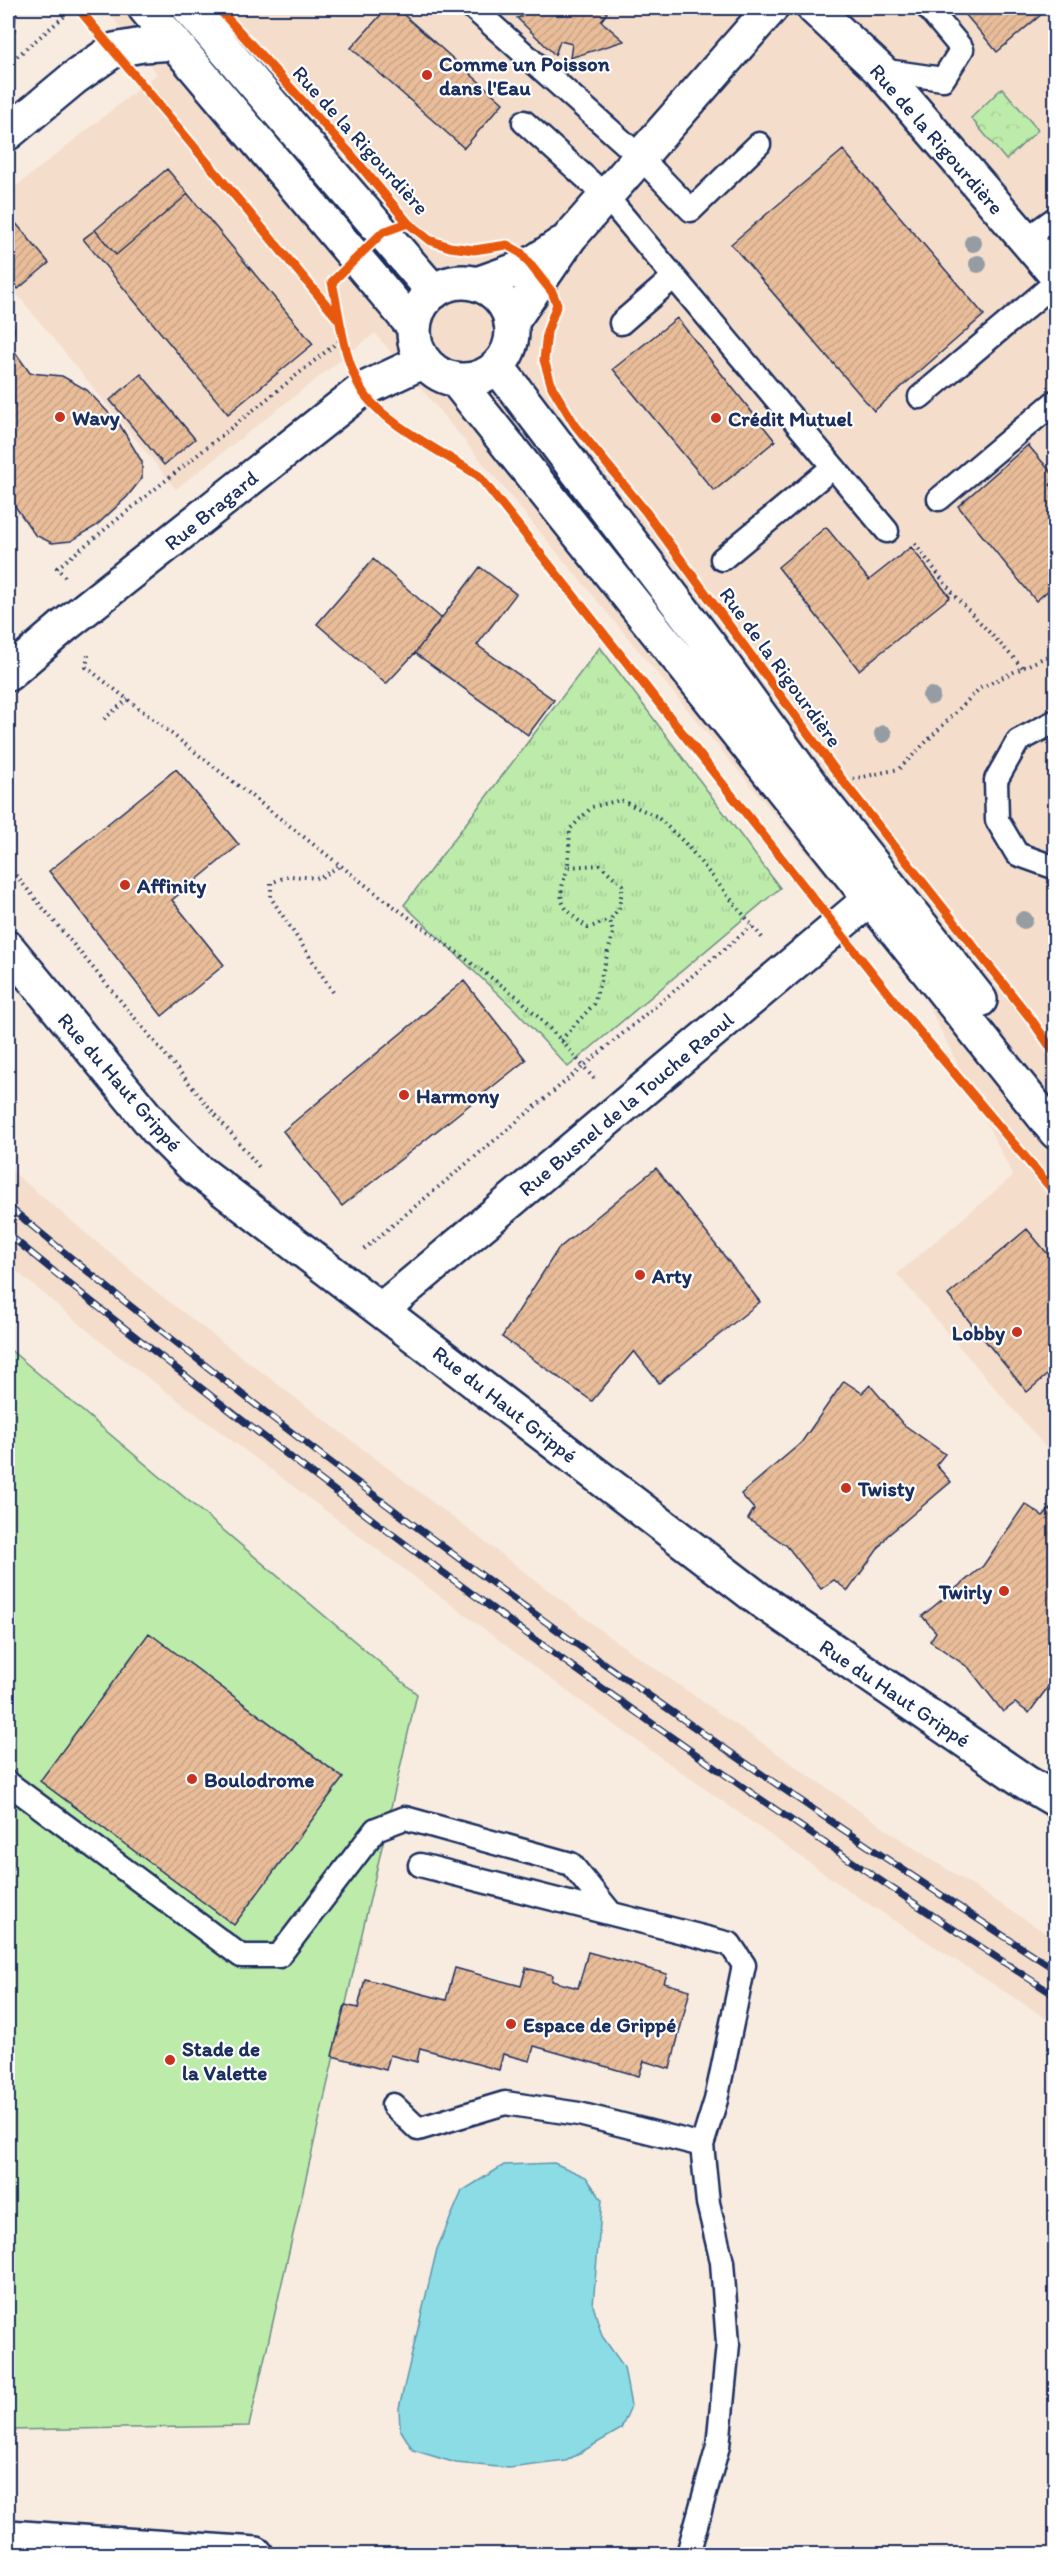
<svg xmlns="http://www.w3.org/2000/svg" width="1063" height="2562" viewBox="0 0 1063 2562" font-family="Itim,sans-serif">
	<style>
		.built { fill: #f4ddcb }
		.forest { fill: url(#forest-crowns); stroke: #6c8d84; stroke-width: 1.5 }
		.park { fill: url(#park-tufts); stroke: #6c8d84; stroke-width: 1.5 }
		.pitch { fill: #bdebaa; stroke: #6c8d84; stroke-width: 1.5 }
		.water { fill: #8bdce4; stroke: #5e97ae; stroke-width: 1.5 }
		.building { fill: url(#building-hatch); stroke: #1b2f5e; stroke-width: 1.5 }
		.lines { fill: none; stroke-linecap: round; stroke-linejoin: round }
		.service-casing { stroke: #1b2f5e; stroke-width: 27 }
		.minor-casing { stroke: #1b2f5e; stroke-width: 38 }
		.tertiary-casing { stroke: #1b2f5e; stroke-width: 38 }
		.path { stroke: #1b2f5e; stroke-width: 4; stroke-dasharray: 1.5 4.5; stroke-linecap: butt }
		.service { stroke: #fff; stroke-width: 22 }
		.minor { stroke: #fff; stroke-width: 33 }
		.tertiary { stroke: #fff; stroke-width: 33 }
		.rail-casing { stroke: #1b2f5e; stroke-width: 7 }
		.rail { stroke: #fff; stroke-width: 4.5; stroke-dasharray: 14; stroke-linecap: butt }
		.cycleway-casing { stroke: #fff; stroke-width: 13 }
		.cycleway { stroke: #e8590c; stroke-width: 9 }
		.tree { fill: #959da3 }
		.poi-dot { fill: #c8321e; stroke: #fff; stroke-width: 2 }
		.labels { text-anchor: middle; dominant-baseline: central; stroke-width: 4.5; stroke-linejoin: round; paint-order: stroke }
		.poi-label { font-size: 21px; font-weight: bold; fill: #1b2f5e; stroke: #fff; text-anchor: start }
		.street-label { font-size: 21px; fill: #1b2f5e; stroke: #fff }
	</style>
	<defs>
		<pattern id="forest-crowns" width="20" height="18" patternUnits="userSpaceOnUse" patternTransform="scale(1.5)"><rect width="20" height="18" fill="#bdebaa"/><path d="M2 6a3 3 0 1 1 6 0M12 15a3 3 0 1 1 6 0" fill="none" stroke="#a2ca95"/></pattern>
		<pattern id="park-tufts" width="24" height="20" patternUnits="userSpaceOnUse" patternTransform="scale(1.5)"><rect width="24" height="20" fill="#bdebaa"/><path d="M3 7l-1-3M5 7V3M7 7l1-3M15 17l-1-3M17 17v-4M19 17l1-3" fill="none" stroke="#a2ca95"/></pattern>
		<pattern id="building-hatch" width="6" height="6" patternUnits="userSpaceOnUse" patternTransform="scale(1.5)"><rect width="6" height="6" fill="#e9bd99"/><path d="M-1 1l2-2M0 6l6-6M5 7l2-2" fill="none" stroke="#c7a386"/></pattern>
	</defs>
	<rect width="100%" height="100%" fill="#f8ebe0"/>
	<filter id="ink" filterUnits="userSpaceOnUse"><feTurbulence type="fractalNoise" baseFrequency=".0167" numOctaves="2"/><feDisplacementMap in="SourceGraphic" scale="12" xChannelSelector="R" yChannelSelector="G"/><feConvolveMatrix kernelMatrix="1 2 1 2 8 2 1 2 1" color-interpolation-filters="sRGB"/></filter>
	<g filter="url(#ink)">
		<path class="built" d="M105 8H1055V1458L897 1274 1013 1176 922 992 375 333 176 489 8 283V193L157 74Z
			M8 1168 155 1291 611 1638 900 1839 1055 1939V2024L858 1897 571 1694 111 1350 8 1264Z"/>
		<path class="forest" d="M1002 88 1038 130 1006 160 971 118Z"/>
		<path class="park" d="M600 647 780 888 568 1067 514 1009 404 905Z"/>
		<path class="pitch" d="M8 1348 417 1694 249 2426 8 2430Z"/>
		<path class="water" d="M554 2163 586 2177 602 2200 593 2305 602 2336 624 2367 631 2406 621 2429 566 2461 509 2468 456 2463 413 2450 400 2429 399 2408 437 2249 462 2191 504 2165Z"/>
		<path class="building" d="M8 8H16L15 30 8 42Z
			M387 8H396L503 103 464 148 351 48Z
			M518 8H602L607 13 601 21 624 41 570 58 572 44 560 41 555 55 517 18 521 17Z
			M960 8H1049L997 52Z
			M843 150 984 315 874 411 731 244Z
			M167 169 188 194 116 255 95 230Z
			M188 194 313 344 228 414 83 239 95 230 116 255Z
			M9 215 49 263 18 289 8 277Z
			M8 304 14 329 12 348 30 373 62 376 87 390 120 425 142 462V478L127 497 96 526 71 541 52 543 35 535 15 506 8 500Z
			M677 318 775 441 714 491 613 369Z
			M141 374 195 439 164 465 110 400Z
			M1028 445 1056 478 1050 485 1056 491V584L1036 601 958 506Z
			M826 527 869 580 911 547 950 597 859 670 778 567Z
			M373 559 441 618 415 653 386 684 317 624Z
			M480 567 516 594 477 645 554 700 528 735 415 653Z
			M176 769 239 845 172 900 224 965 162 1016 49 871Z
			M464 981 526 1060 342 1206 283 1131Z
			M656 1168 760 1302 659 1383 634 1351 592 1401 502 1337 558 1249Z
			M1027 1229 1056 1264V1371L1054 1369 1027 1392 948 1295Z
			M844 1381 862 1393 870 1385 903 1424 945 1454 936 1465 951 1482 887 1536 848 1591 834 1580 821 1589 787 1546 748 1519 754 1509 741 1494 801 1443Z
			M1025 1504 1043 1516 1052 1507 1056 1511V1676L1029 1713 1015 1703 1003 1712 969 1668 930 1641 936 1632 922 1616 983 1566Z
			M149 1633 343 1778 234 1925 40 1781Z
			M588 1952 667 1974 664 1983 690 1990 670 2069 644 2061 639 2076 534 2046 530 2061 503 2054 499 2070 420 2048 417 2062 390 2055 386 2070 332 2056 345 2005 358 2008 365 1979 446 2000 455 1968 521 1986 526 1968 553 1975 552 1981 578 1988Z"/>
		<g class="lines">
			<g class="service-casing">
				<path id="service" d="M473 8 640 157 691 210 759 144
					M880 70 943 79 962 49 928 8
					M524 122 606 196 887 531
					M1025 240 1056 218
					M621 323 674 277
					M920 397 1056 282
					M939 499 1056 401
					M722 559 833 467
					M1056 721 1018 741 996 780 997 820 1017 854 1056 868
					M8 1783 241 1956H279L376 1829 405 1818 571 1864 610 1912
					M420 1865 730 1944 744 1965 716 2100 702 2145 708 2203 722 2262 728 2344 718 2446 688 2554
					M393 2105 418 2129 505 2103 579 2114 702 2145"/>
			</g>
			<g class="minor-casing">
				<path id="minor" d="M814 8 880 70 1056 275
					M8 133 74 78 114 50 143 45 175 43
					M477 284 530 265 561 244
					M511 323 570 237 771 8
					M8 674 64 626 362 390 424 361
					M8 948 159 1132 195 1168 760 1600 1027 1783 1056 1800
					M382 1309 870 899"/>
			</g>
			<g class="tertiary-casing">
				<path id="tertiary" d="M145 8 414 327
					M189 8 434 292
					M414 331a49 49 0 1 1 98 0a49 49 0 1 1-98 0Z
					M497 366 707 642 821 799 980 1000
					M455 379 1056 1132
					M8 2537 256 2554"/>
			</g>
			<path class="path" d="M78 8 91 22
				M8 64 74 8
				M142 83 340 321
				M334 293 348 356
				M389 419 479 476 815 898
				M915 544 955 596 1023 668
				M65 577 57 568 344 337
				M88 655 86 667 377 894 519 998 561 1040 596 1081
				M104 719 128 699
				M853 779 899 769 980 688 1056 652
				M8 866 259 1167
				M568 867C556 901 559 906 588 928L610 920
				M860 956 908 1018 989 1112
				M333 992 271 898V883L288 876 320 878 341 865
				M561 1040 594 1004 613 933 610 920 619 908 623 885 600 865 568 867 570 829 592 807 620 800 656 816 685 843 764 940
				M1030 1162 1056 1194
				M364 1249 752 926"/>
			<use href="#service" class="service"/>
			<use href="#minor" class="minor"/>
			<use href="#tertiary" class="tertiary"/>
			<g class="rail-casing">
				<path id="rail" d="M8 1206C338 1480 695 1737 1056 1970
					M8 1234C83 1296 160 1356 237 1416 501 1621 775 1815 1056 1996"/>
			</g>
			<use href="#rail" class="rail"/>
			<g class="cycleway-casing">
				<path id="cycleway" d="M78 8 339 320
					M218 8 349 152 408 223 429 240 450 247 474 250 507 245 521 253 552 292 557 304 547 332 544 360 552 387 575 425 646 512 843 781 1031 1019 1056 1055
					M408 223 383 232 332 282C340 317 343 357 361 389 380 422 446 454 479 476L908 1018 1056 1194"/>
			</g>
			<use href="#cycleway" class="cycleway"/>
		</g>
		<g class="tree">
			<circle cx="973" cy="243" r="9"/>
			<circle cx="978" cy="264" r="9"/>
			<circle cx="931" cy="696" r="9"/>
			<circle cx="883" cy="734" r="9"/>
			<circle cx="1024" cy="920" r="9"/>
		</g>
	</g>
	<g class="poi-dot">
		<circle cx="427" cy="75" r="6"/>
		<circle cx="60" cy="417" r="6"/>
		<circle cx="716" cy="418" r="6"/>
		<circle cx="125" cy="885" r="6"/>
		<circle cx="404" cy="1095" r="6"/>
		<circle cx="640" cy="1275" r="6"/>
		<circle cx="1017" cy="1332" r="6"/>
		<circle cx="846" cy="1488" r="6"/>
		<circle cx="1004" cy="1591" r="6"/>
		<circle cx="192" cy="1779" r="6"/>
		<circle cx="511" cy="2024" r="6"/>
		<circle cx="170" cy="2060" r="6"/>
	</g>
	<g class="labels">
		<g class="poi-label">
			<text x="439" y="63">Comme un Poisson<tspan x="439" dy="24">dans l'Eau</tspan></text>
			<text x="72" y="417">Wavy</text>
			<text x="728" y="418">Crédit Mutuel</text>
			<text x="137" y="885">Affinity</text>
			<text x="416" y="1095">Harmony</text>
			<text x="652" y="1275">Arty</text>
			<text x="1005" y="1332" text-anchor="end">Lobby</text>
			<text x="858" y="1488">Twisty</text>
			<text x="992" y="1591" text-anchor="end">Twirly</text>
			<text x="204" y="1779">Boulodrome</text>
			<text x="523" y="2024">Espace de Grippé</text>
			<text x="182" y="2048">Stade de<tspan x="182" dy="24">la Valette</tspan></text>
		</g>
		<g class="street-label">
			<text transform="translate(937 139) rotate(49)">Rue de la Rigourdière</text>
			<text transform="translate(361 140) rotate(48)">Rue de la Rigourdière</text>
			<text transform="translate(211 510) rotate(-39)">Rue Bragard</text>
			<text transform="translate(781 667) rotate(54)">Rue de la Rigourdière</text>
			<text transform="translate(120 1082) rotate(49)">Rue du Haut Grippé</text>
			<text transform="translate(626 1104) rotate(-40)">Rue Busnel de la Touche Raoul</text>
			<text transform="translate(505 1404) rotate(38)">Rue du Haut Grippé</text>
			<text transform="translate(895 1693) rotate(34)">Rue du Haut Grippé</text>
		</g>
	</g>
	<rect width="1063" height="2562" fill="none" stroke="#fff" stroke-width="30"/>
	<rect x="15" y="15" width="1033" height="2532" fill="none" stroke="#1b2f5e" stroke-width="2" filter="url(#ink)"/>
</svg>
